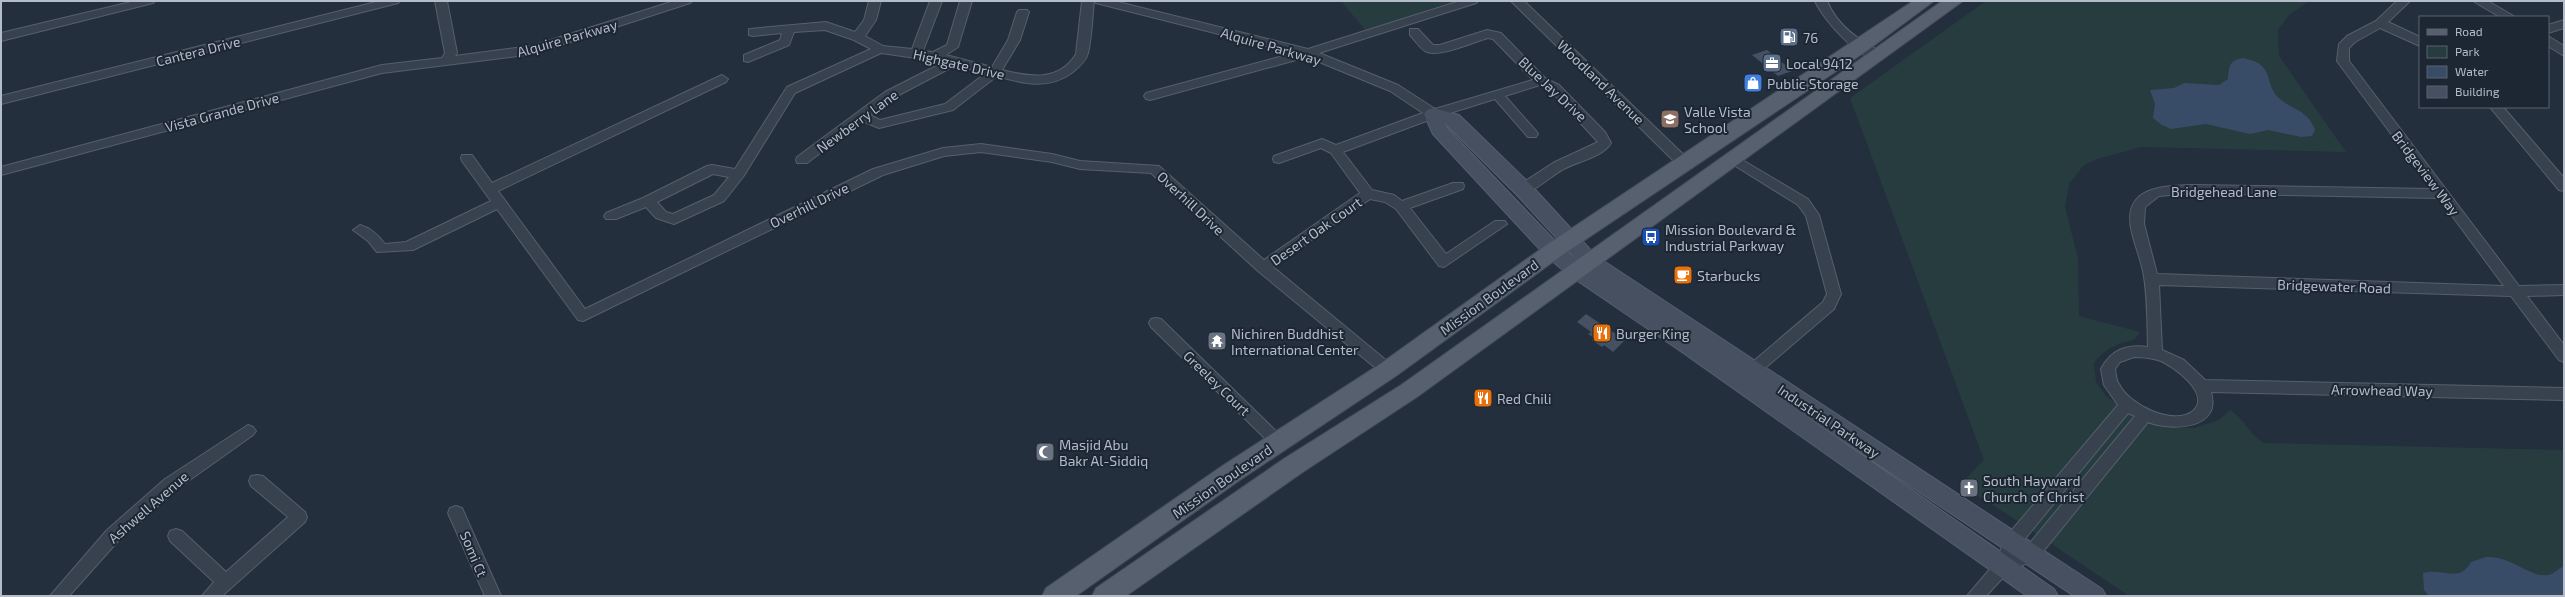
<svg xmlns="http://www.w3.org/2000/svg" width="2565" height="597" viewBox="0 0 2565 597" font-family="'Exo 2',sans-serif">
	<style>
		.green { fill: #263c3f }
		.water { fill: #394c67 }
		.building { fill: #455162 }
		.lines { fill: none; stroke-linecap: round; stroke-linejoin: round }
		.minor-casing { stroke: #565f6c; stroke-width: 2 }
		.secondary-casing { stroke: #565f6c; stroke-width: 2 }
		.primary-casing { stroke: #414a57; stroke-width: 2 }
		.minor { fill: #38414e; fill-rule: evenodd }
		.secondary { fill: #465061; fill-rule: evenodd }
		.primary { fill: #56606e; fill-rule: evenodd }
		.labels { text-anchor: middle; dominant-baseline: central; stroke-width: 4; stroke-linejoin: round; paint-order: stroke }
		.poi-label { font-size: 14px; fill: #b4bcc9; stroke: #1d2633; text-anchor: start }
		.street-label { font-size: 14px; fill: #b4bcc9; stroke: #1d2633 }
	</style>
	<rect width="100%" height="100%" fill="#242f3e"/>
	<path class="green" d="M1341 1H1455L1366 31Z
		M1986 1H2309L2289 15 2278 30 2279 56 2346 152 2141 147 2097 159 2084 165 2069 184 2065 207 2078 259 2079 316 2140 332 2134 340C2116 344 2106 348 2094 363L2096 382 2106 396 2136 418 2166 428H2194L2219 420 2230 410C2244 419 2250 435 2264 443L2564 450V596H2129L2007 514 1960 485 1984 460 1850 98Z"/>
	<path class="water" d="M2243 58C2250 60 2257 61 2262 66 2270 74 2269 86 2275 94 2286 109 2308 108 2315 130L2312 136 2301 137 2268 130 2250 134 2206 124 2171 129 2162 125 2153 118 2155 104 2150 90 2174 88 2184 83 2219 85 2228 79C2229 67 2229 60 2243 58Z
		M2486 557C2512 556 2530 578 2548 575 2554 574 2559 568 2564 566V596H2429L2424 590 2423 573C2443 567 2459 584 2471 562Z"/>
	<path class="building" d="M1767 50 1776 57 1792 71 1778 76 1752 55Z
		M1586 314 1625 340 1613 352 1604 345 1602 347 1592 340 1594 338 1588 334 1591 332 1577 322Z"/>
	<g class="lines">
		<g class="minor-casing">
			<path id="minor" d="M135 1H155L153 3 1 41V33Z
				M380 1H400L398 3 1 104V96Z
				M435 1H447L457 53 455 56 532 46 674 1H692L690 3 533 54 382 73 1 175V167L382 65 442 58 445 53Z
				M869 1H881L876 20 865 36 883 46 912 49 930 1H942L923 51 933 52 947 45 960 1H972L958 47 946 55 992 67 1008 40 1017 12 1019 10H1027L1029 12 1020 40 1002 70C1030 77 1059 82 1076 54L1082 1H1094C1092 18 1092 37 1088 53 1086 61 1079 67 1073 72 1049 90 1024 84 997 76L953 110 879 128 862 121 807 163H797L796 160 797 157 885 92 944 62 881 53 795 93 743 177 724 201 674 224 656 218 646 207 616 219H606L604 216 606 213 643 198 707 166 712 165 735 169 787 87 871 49 854 40 825 30 794 32 789 45 748 62 744 61V55L780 40 782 33 753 36 749 35V29L826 22 855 32 864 20ZM956 65 986 73 945 104 880 120 870 115 893 98ZM713 174 729 177 714 195 673 214 666 212 657 202Z
				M1094 1H1114L1308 49 1460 1H1478L1476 3 1319 53 1398 85 1435 109 1533 80 1493 39 1488 38C1473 42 1441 57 1427 52 1421 50 1415 40 1410 35V29H1418L1433 45H1440L1487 30 1501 33 1545 78 1559 85 1605 132 1611 143C1602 158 1577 161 1562 170 1550 176 1532 196 1518 192L1516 189 1518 186 1553 163 1598 142 1551 91 1540 85 1505 96 1536 131 1538 134 1536 137H1528L1495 99 1437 117 1343 152 1372 190 1394 195 1402 201 1453 183H1463L1464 186 1463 189 1410 208 1446 254 1495 221H1505L1507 224 1444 267 1439 266 1396 209 1385 202 1370 199 1273 267 1393 366 1395 370 1393 374H1383L1258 271 1151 173 1080 169 1052 162 981 152 944 156 883 175 583 321 578 320 497 209 413 250 377 252 368 241 353 230 360 225C371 228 378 235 385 244L406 242 491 201 462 161 461 158 462 155H472L492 183 722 75 728 79 726 82 498 191 585 309 873 169 943 148 981 144 1052 154 1080 161 1159 166 1264 260 1360 193 1331 153 1321 148 1279 163 1274 162 1273 159 1274 156 1322 139 1336 145 1423 113 1390 91 1307 57 1150 100 1146 99 1144 96 1146 93 1294 53 1096 3Z
				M1511 1H1524L1689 160 1690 163 1689 166H1679Z
				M1815 1H1827C1838 27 1859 40 1883 53V59C1861 64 1823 19 1815 1Z
				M2397 1H2410L2388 22 2420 37V46L2380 28 2355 42 2349 48V61L2519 286 2564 285V295L2527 296 2564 345V362L2559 360 2511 296 2159 285 2162 350 2184 360 2205 380 2564 388V400L2211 392C2222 430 2171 431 2148 422L2037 559 2009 571 1986 596H1967L1996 562 2006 537 2118 405 2104 385 2101 369C2111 350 2126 344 2148 347 2147 321 2148 296 2143 271 2140 258 2135 245 2132 233 2121 188 2159 186 2192 185L2432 189 2337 61 2339 44 2347 36 2376 21ZM2192 193 2439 198 2504 286 2157 274 2144 224 2145 207 2159 196ZM2134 357C2143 357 2152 358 2161 361 2174 367 2212 394 2193 411 2174 427 2128 404 2119 384 2116 380 2116 374 2115 369L2120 362ZM2128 413 2135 416 2025 549 2016 553 2019 546Z
				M2473 1H2488L2515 17H2500Z
				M2564 20V28L2548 33V25Z
				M2548 36 2564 46V56L2548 46Z
				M2490 107H2503L2564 178V191L2559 190Z
				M1734 155 1808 199 1819 215 1841 294 1834 309 1758 374H1748L1746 370 1748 366 1823 302 1827 294 1806 216 1798 205 1729 162 1728 159 1729 156Z
				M1156 318 1161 319 1283 438 1286 442 1283 446 1278 448 1273 446 1151 327 1149 323 1151 319Z
				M248 425 253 427 256 431 253 435 177 489 119 540 69 596H50L107 530 165 479Z
				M257 475 263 476 305 512 307 517 305 522 222 596H202L214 582 170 541 168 536 170 531 176 529 182 531 226 572 288 517 251 486 249 481 251 476Z
				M456 506 462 508 501 596H485L448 513 450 508Z"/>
		</g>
		<g class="secondary-casing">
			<path id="secondary" d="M1433 108 1459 115 1530 184 1596 256 2102 589 2106 596H2074L1790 405 2054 589 2058 596H2027L1682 352 1569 275 1546 256 1433 134 1424 114 1427 110ZM1445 123 1516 194 1576 259 1560 246 1447 128Z"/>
		</g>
		<g class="primary-casing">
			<path id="primary" d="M1913 1H1934L1868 50 1561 256 1396 376 1240 480 1076 596H1042L1046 588 1222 466 1380 364 1545 246Z
				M1942 1H1963L1417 397 1303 472 1126 596H1092L1096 588 1285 458 1401 385Z"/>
		</g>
		<use href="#minor" class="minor"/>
		<use href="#secondary" class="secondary"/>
		<use href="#primary" class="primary"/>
	</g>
	<defs>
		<g id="fuel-square" transform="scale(1)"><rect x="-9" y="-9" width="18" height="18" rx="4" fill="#5c6f8a" stroke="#1d2633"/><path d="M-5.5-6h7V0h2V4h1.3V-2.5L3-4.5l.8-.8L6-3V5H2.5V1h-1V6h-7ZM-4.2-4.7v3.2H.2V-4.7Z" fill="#fff"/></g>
		<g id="office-square" transform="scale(1)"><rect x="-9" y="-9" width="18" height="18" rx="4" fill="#5c6f8a" stroke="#1d2633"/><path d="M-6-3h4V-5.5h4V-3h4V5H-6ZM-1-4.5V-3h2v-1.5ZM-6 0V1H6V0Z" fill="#fff"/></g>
		<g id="shop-square" transform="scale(1)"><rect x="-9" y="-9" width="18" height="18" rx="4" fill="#3f7fe0" stroke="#1d2633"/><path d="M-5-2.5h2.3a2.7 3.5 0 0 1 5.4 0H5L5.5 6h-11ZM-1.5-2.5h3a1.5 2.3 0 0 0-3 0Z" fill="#fff"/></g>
		<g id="school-square" transform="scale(1)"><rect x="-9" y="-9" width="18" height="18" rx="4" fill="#8d6e63" stroke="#1d2633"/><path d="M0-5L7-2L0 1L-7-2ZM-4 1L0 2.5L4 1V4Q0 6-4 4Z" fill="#fff"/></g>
		<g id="bus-square" transform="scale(1)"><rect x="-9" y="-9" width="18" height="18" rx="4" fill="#1a4fb4" stroke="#1d2633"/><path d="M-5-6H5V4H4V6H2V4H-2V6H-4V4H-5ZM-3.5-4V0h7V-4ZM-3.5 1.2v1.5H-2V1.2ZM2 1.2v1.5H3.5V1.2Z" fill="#fff"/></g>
		<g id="cafe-square" transform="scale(1)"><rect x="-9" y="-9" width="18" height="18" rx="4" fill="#e8710a" stroke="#1d2633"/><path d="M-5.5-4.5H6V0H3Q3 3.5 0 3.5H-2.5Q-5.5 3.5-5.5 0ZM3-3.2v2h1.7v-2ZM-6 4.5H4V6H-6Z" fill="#fff"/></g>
		<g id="restaurant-square" transform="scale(1)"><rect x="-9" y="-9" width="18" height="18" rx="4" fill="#e8710a" stroke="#1d2633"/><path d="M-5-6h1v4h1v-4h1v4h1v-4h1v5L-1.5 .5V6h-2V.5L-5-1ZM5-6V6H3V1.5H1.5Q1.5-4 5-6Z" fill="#fff"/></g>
		<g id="temple-square" transform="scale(1)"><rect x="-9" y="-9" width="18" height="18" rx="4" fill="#6b7280" stroke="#1d2633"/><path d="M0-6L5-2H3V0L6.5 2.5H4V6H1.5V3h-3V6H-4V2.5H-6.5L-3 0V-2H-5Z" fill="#fff"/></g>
		<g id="mosque-square" transform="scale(1)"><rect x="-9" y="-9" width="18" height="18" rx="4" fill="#6b7280" stroke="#1d2633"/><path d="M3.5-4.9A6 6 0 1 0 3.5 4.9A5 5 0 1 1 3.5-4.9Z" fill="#fff"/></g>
		<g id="church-square" transform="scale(1)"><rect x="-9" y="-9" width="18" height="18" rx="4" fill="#6b7280" stroke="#1d2633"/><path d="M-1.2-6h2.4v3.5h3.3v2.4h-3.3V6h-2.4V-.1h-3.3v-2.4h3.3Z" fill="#fff"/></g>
	</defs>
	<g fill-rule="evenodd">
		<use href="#fuel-square" x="1789" y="37"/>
		<use href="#office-square" x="1772" y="63"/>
		<use href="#shop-square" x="1753" y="83"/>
		<use href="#school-square" x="1670" y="119"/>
		<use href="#bus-square" x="1651" y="237"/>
		<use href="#cafe-square" x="1683" y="275"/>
		<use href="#restaurant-square" x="1602" y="333"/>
		<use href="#temple-square" x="1217" y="341"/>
		<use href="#restaurant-square" x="1483" y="398"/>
		<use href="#mosque-square" x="1045" y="452"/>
		<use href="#church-square" x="1969" y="488"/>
	</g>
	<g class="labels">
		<g class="poi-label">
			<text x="1803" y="37">76</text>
			<text x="1786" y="63">Local 9412</text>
			<text x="1767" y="83">Public Storage</text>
			<text x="1684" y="111">Valle Vista<tspan x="1684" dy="16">School</tspan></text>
			<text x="1665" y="229">Mission Boulevard &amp;<tspan x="1665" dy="16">Industrial Parkway</tspan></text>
			<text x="1697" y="275">Starbucks</text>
			<text x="1231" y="333">Nichiren Buddhist<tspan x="1231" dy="16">International Center</tspan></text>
			<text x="1616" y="333">Burger King</text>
			<text x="1497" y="398">Red Chili</text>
			<text x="1059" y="444">Masjid Abu<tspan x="1059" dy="16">Bakr Al-Siddiq</tspan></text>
			<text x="1983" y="480">South Hayward<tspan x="1983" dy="16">Church of Christ</tspan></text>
		</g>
		<g class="street-label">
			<text transform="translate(567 38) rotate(-16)">Alquire Parkway</text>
			<text transform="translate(1271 46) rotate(16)">Alquire Parkway</text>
			<text transform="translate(198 51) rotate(-14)">Cantera Drive</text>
			<text transform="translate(959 64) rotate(13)">Highgate Drive</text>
			<text transform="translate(1601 82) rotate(44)">Woodland Avenue</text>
			<text transform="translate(1553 89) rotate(43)">Blue Jay Drive</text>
			<text transform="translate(222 112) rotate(-15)">Vista Grande Drive</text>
			<text transform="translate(857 121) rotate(-36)">Newberry Lane</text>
			<text transform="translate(2426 173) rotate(53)">Bridgeview Way</text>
			<text x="2224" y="191">Bridgehead Lane</text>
			<text transform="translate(1191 203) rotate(43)">Overhill Drive</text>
			<text transform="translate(809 205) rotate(-26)">Overhill Drive</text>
			<text transform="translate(1316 231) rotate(-35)">Desert Oak Court</text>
			<text transform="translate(2334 286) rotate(2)">Bridgewater Road</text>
			<text transform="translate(1489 297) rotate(-36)">Mission Boulevard</text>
			<text transform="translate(1217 383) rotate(44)">Greeley Court</text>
			<text transform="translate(2382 390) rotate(1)">Arrowhead Way</text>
			<text transform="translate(1829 421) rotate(34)">Industrial Parkway</text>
			<text transform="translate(1222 481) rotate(-35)">Mission Boulevard</text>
			<text transform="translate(148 507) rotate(-41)">Ashwell Avenue</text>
			<text transform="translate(474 554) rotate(67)">Somi Ct</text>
		</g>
	</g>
	<rect width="2565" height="597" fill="none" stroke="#b4bcc9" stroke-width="4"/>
	<rect x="2419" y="16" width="130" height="92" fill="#1d2633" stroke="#59626f"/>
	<rect x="2427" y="29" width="20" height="6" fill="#56606e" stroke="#59626f"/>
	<text x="2455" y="36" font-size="12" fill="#b4bcc9">Road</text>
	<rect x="2427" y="46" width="20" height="12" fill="#263c3f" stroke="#59626f"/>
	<text x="2455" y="56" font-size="12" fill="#b4bcc9">Park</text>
	<rect x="2427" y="66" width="20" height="12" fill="#394c67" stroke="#59626f"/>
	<text x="2455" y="76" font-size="12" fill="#b4bcc9">Water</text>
	<rect x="2427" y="86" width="20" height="12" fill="#455162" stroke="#59626f"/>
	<text x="2455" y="96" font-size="12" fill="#b4bcc9">Building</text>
</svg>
